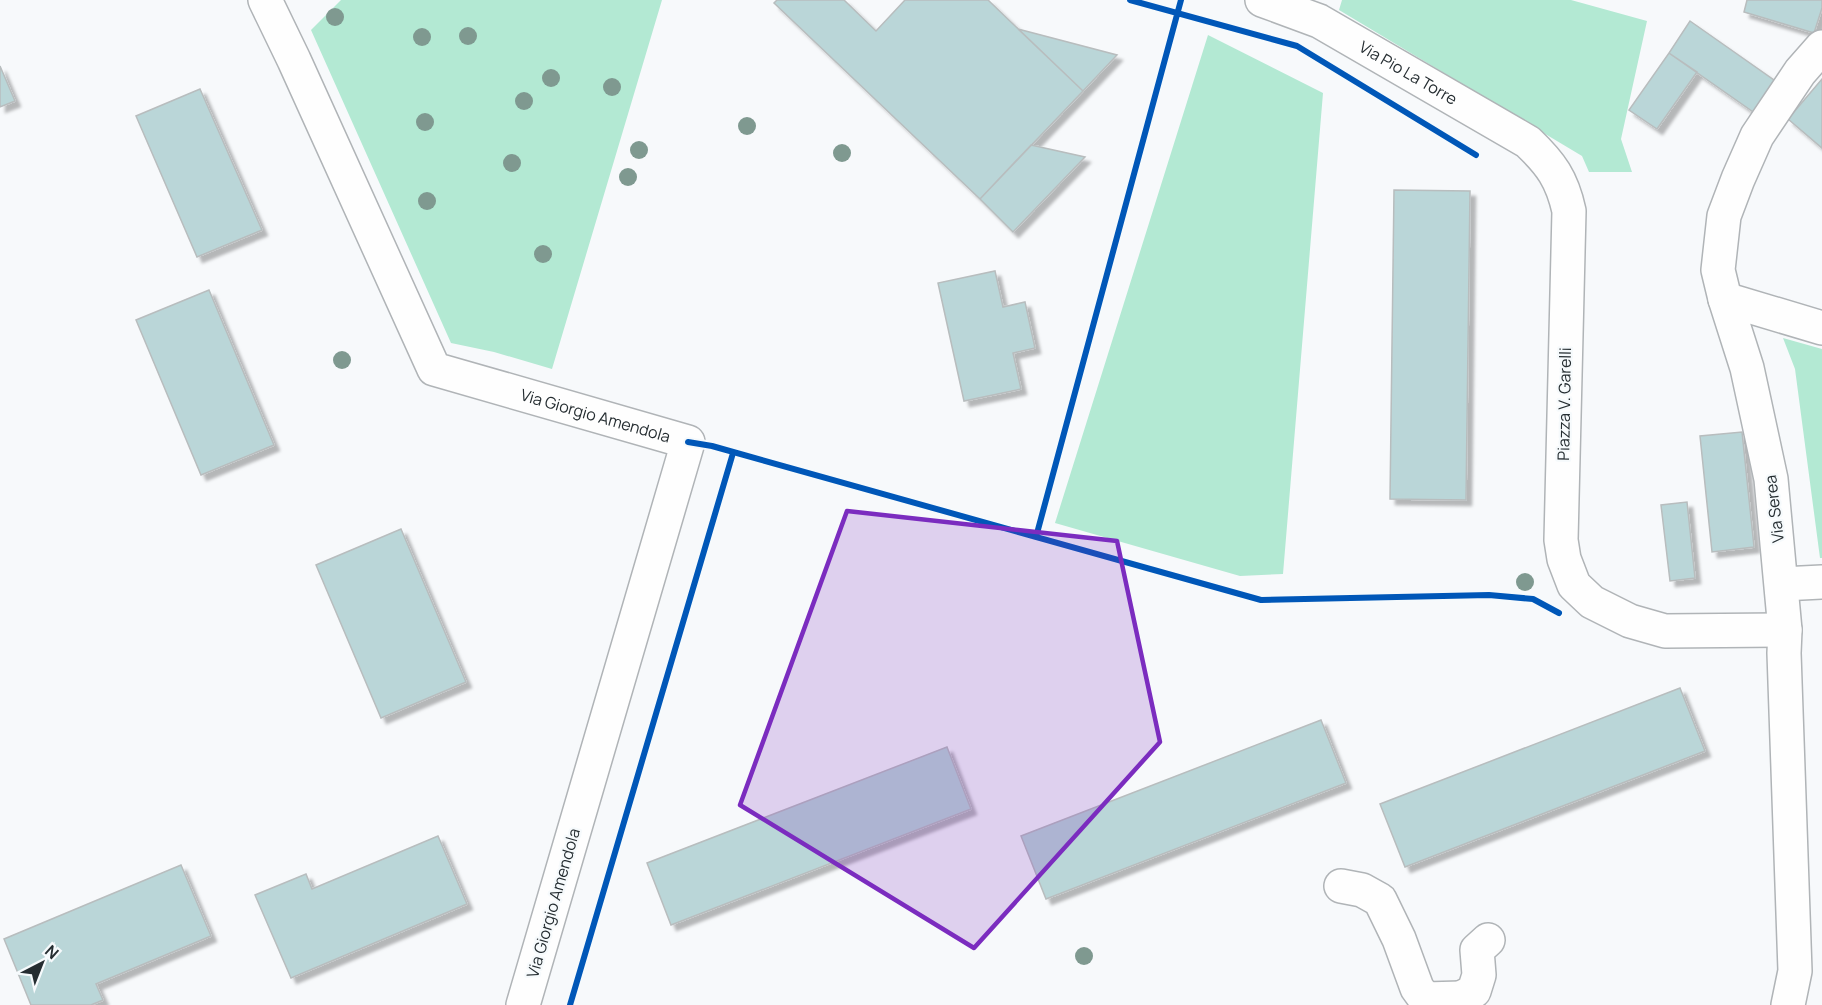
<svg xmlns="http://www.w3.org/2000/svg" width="1822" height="1005" viewBox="0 0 1822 1005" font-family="Manrope,sans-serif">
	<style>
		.green { fill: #b3e9d3 }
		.building { fill: #bad6d8; stroke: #b8bdbe; stroke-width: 1.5; filter: url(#shadow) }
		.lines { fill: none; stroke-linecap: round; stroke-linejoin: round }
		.minor-casing { stroke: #b0b4b7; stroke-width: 36 }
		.minor { stroke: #fefefe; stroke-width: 33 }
		.cycleway-casing { stroke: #f6fafc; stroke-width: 10 }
		.cycleway { stroke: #0057b8; stroke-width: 6 }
		.tree { fill: #7f9990 }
		.marked { fill: #7b2cbf; fill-opacity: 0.2; stroke: #7b2cbf; stroke-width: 4.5; stroke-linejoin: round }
		.labels { text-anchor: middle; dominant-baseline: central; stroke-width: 4.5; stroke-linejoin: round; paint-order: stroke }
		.street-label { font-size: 16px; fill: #252d31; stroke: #f6fafc }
	</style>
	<defs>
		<filter id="shadow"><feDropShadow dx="5.5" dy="5.5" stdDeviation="1.5" flood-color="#0004"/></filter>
	</defs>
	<rect width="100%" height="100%" fill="#f7f9fb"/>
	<path class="green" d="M341 0H662L552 369 494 352 451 343 311 30Z
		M1342 0H1571L1647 21 1621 139 1632 172H1589L1582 156 1339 10Z
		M1208 35 1323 93 1283 574 1240 576 1055 523Z
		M1783 338 1822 349V558H1820L1795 369Z"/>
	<path class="building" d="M777 0H844L876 31 905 0H988L1083 91 980 199 774 3Z
		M1747 0H1822V8L1814 33 1744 12Z
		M1690 21 1781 85 1759 116 1669 53Z
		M1018 29 1117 55 1083 91Z
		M1669 53 1697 72 1657 129 1629 110Z
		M0 66 15 101 0 107Z
		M1822 79V148L1788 119Z
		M200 89 262 230 197 257 136 116Z
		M1031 145 1085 157 1013 232 980 199Z
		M1394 190 1470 191 1466 500 1390 499Z
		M995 271 1003 307 1025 302 1035 348 1013 353 1021 389 964 401 938 283Z
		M209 290 274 445 201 475 136 320Z
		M1742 432 1754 547 1712 552 1700 436Z
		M1687 502 1695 578 1670 581 1661 505Z
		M401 529 466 682 381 718 316 565Z
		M1680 688 1705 751 1405 867 1380 804Z
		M1321 720 1346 783 1046 899 1021 836Z
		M947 747 971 809 671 925 647 863Z
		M438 836 467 904 291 978 255 895 306 874 312 889Z
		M181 865 211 936 96 984 103 1000 91 1005H31L4 939Z"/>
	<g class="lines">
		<g class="minor-casing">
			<g id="minor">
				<path id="s1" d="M265 0 294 60 434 369 688 442 523 1005"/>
				<path id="s2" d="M1262 0 1319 21 1528 142C1551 164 1562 179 1569 211L1561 540 1564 559 1574 585 1592 602 1630 621 1665 631 1785 630"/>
				<path d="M1725 299 1822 328"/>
				<path d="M1782 584 1822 582"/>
				<path d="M1341 886 1362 890 1380 900 1399 939 1417 988 1425 999 1461 998 1462 1005"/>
				<path d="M1461 998 1474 991 1479 975 1477 950 1488 940"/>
				<path d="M1788 1005 1795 971 1784 653 1785 630 1771 479 1747 368 1725 299 1718 270 1724 216 1738 179 1757 136 1800 72 1822 47"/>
			</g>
		</g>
		<use href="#minor" class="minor"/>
		<g class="cycleway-casing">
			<path id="cycleway" d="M1130 0 1297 46 1476 155
				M688 442 712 446 1261 600 1489 595 1533 599 1559 613
				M1036 537 1181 0
				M570 1005 733 453"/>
		</g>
		<use href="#cycleway" class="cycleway"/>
	</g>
	<g class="tree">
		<circle cx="335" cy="17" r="9"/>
		<circle cx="468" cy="36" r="9"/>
		<circle cx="422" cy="37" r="9"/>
		<circle cx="551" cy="78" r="9"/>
		<circle cx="612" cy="87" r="9"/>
		<circle cx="524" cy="101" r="9"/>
		<circle cx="425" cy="122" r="9"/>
		<circle cx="747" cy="126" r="9"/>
		<circle cx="639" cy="150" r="9"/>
		<circle cx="842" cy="153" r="9"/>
		<circle cx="512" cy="163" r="9"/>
		<circle cx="628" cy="177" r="9"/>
		<circle cx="427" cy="201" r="9"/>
		<circle cx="543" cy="254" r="9"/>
		<circle cx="342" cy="360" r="9"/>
		<circle cx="1525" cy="582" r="9"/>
		<circle cx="1084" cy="956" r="9"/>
	</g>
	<path class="marked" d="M847 511 1117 541 1160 742 974 948 740 805Z"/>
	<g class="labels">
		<g class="street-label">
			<text stroke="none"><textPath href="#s2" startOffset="164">Via Pio La Torre</textPath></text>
			<text transform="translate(1564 404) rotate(-89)">Piazza V. Garelli</text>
			<text stroke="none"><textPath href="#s1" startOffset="574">Via Giorgio Amendola</textPath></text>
			<text transform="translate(1774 509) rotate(-97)">Via Serea</text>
			<text transform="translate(553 903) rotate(-74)">Via Giorgio Amendola</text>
		</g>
	</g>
	<g transform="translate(42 963) rotate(42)" stroke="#f6fafc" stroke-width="4.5" paint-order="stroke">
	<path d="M0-4.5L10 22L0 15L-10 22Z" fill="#252d31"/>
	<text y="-9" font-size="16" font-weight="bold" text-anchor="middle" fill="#252d31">N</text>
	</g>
</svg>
